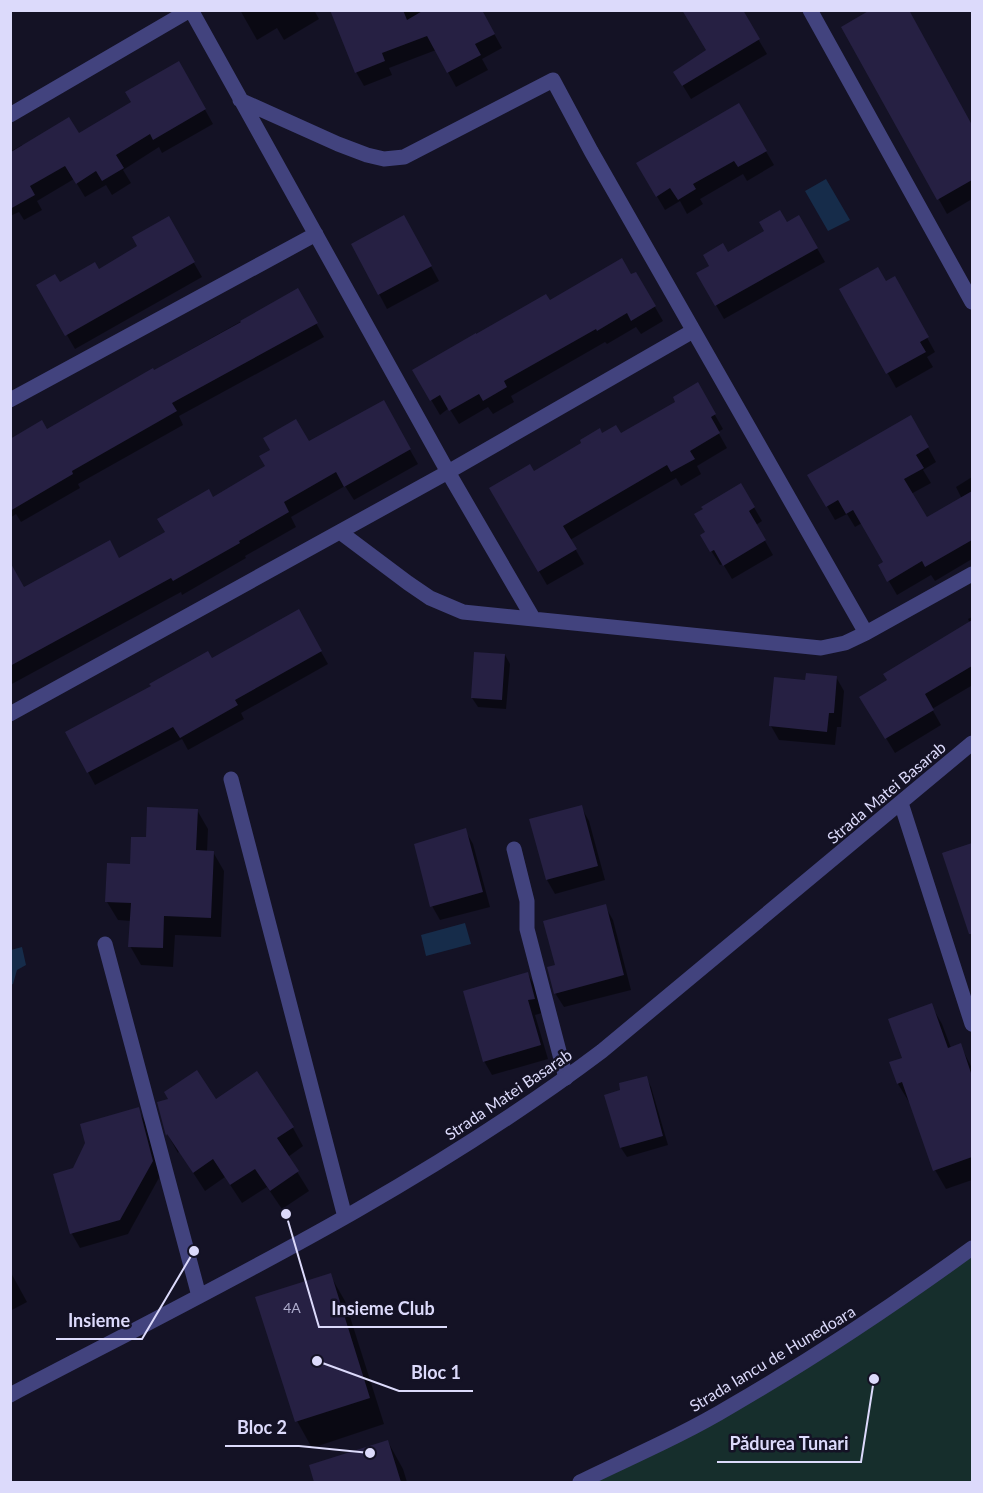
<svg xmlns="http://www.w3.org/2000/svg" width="983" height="1493" viewBox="0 0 983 1493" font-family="Lato,sans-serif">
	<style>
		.green { fill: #162e2c }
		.water { fill: #162c4a }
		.shadow { fill: #0007 }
		.building { fill: #262043 }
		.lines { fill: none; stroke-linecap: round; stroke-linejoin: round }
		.service { stroke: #42437e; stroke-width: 15 }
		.minor { stroke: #42437e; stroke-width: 15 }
		.labels { text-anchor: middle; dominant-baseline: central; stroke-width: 5; stroke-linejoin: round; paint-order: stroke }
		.number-label { font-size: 14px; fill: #aeaccd }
		.street-label { font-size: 16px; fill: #dcdafb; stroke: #141225 }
		.leader { fill: none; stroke: #dcdafb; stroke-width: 2 }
		.callout-dot { fill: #dcdafb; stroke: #141225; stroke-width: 2 }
		.callout-label { font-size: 18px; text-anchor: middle; font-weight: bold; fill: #dcdafb; stroke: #141225; stroke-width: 5; stroke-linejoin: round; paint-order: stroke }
	</style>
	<rect width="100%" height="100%" fill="#141225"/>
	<path class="green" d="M972 1248V1482H580L666 1441Z"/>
	<path class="water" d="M826 179 850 220 828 231 805 191Z
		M465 923 471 944 426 956 421 935Z
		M22 947 26 965 17 970 13 984 11 985V950Z"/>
	<path class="shadow" d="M240 10H314L319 19 284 40 277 28 257 40Z
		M332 10H481L502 48 482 59 488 70 456 87 436 50 389 68 392 75 364 86 356 72Z
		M741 10 767 54 691 99 675 73 708 51Z
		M908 10 972 127V199L947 214 843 27Z
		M179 63 213 124 162 153 159 147 123 170 131 183 112 195 106 185 85 197 74 179 37 201 42 210 24 220 19 212 10 216V152L22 145V147L79 136 133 102Z
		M739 105 774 165 747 181 743 174 700 199 703 204 687 214 680 201 665 210 638 164Z
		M799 217 825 262 724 319 698 274 727 254Z
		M168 218 202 277 75 349 38 285 59 284 98 271 139 247Z
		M412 231 439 281 387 309 353 245Z
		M636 274 663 321 641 334 636 327 607 344 605 342 511 396 514 402 493 414 488 407 459 424 449 408 440 415 414 371 549 303 631 276Z
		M894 278 935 352 927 357 933 367 896 388 841 290 886 283Z
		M297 290 324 337 179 416 183 425 78 484 80 488 21 522 16 514 10 518V440L46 431Z
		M697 384 723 429 718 432 727 448 697 466 701 474 681 486 676 478 570 540 584 564 547 585 491 489 533 473 602 435H620L677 402Z
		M383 402 418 464 354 500 345 486 291 517 296 527 245 556 246 558 182 595 181 592 10 685V588H23L119 560 167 533 213 499Z
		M911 417 936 462 923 470 931 483 911 494 926 519 962 499 956 487 972 477V559L935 581 931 575 897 595 880 566 885 562 862 523 855 527 847 514 835 520 809 475Z
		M741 485 762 521 756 525 773 555 732 579 723 564 720 565 702 536 707 533Z
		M298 611 328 664 241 713 244 719 188 750 182 739 95 785 88 772 153 687 211 660Z
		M972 617V690L971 686 932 709 941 725 895 753 861 697 889 681 970 623 968 619Z
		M505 655 510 664 506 709 478 707 472 698Z
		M836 677 844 691 841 727H837L835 745 779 740 771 726 806 681Z
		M581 807 589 821 605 880 555 894 547 880Z
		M197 810 208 829 207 852H213L224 871 221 937 175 935 173 967 141 965 130 946 131 921 118 920 107 902 131 866 147 839Z
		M465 830 473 844 490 907 440 920 432 906Z
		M972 844V934L967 924 944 854Z
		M605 906 613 920 631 990 564 1007 555 993 556 966Z
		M528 974 536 988 542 1013 535 1015 548 1059 492 1075 484 1061Z
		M931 1005 942 1024 951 1048 960 1045 972 1068V1180L946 1189 935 1170 911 1102H909L898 1084 904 1059Z
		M646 1077 651 1087 668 1145 627 1157 621 1148Z
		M216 1101 293 1128 303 1146 288 1157 309 1191 282 1209 267 1187 242 1203 225 1177 205 1191 179 1151 178 1153 168 1135 159 1103Z
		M138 1109 146 1124 160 1176 128 1234 80 1248 72 1234 55 1175 74 1170Z
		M10 1271 27 1302 10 1311Z
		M330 1275 345 1301 384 1424 312 1448 297 1421Z
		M388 1442 403 1469 407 1482H316L311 1466Z"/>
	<path class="building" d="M330 10H403L407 20 424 10H482L495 34 475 44 481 55 447 73 427 36 382 53 385 61 355 73Z
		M682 10H743L760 39 682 86 673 72 706 50Z
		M870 10H909L972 125V180L937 200 841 27Z
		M179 61 206 109 153 140 150 134 116 155 124 168 102 181 96 171 76 184 65 166 30 186 35 195 10 209V150L11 152 69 117 79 133 131 102 125 92Z
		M739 103 767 151 738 167 734 161 693 184 696 189 678 200 670 188 656 197 636 163Z
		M780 210 787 222 799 215 818 248 715 306 696 273 709 266 703 255 723 243 728 252 764 231 759 222Z
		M404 215 432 266 378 295 351 244Z
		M169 216 195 262 65 336 36 285 55 274 60 282 95 262 99 269 137 246 132 237Z
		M622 258 631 274 636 272 656 306 631 321 627 313 597 331 596 329 504 381 507 387 483 401 479 394 449 411 440 395 430 401 412 370 476 333V334L546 294 550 300Z
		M878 267 886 281 895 276 929 337 920 342 926 352 886 374 839 289Z
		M298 288 318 323 172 403 177 411 72 471 73 474 10 511V439L42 420 47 429 153 368 154 370 241 322 240 321Z
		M698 382 716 414 711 417 720 433 690 451 695 459 671 472 667 465 563 526 577 549 538 572 489 488 530 464 534 471 581 443 580 440 600 428 602 433 616 425 621 433 675 402 673 397Z
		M384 400 411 449 344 487 336 472 284 502 289 512 239 541 240 543 173 581 171 578 10 666V562L24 587 110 540 119 558 165 532 157 519 209 489 213 497 265 466 259 456 270 450 263 438 296 419 309 441Z
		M911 415 929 447 916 455 924 468 904 479 927 517 972 491V540L925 567 922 561 887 582 878 565 883 562 853 510 846 514 838 500 826 507 807 475Z
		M741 483 755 507 749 511 766 540 723 566 714 550 710 552 700 535 705 532 694 514 703 509 701 507Z
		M299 609 322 651 235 700 238 705 180 738 173 727 87 773 65 732 151 686 149 684 208 651 212 658Z
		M972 620V666L925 694 934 710 885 739 859 697 887 680 883 674Z
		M474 652 505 654 502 700 471 698Z
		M806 673 837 676 834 713H829L827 732 769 726 774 677 805 680Z
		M582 805 598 866 546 880 529 819Z
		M147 807 198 809 196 850 214 851 211 918 164 916 163 948 128 947 131 903 105 902 107 863 130 864 131 837H146Z
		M466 828 483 892 430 907 414 844Z
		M972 843V934H969L942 853Z
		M606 904 624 975 554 994 547 967 555 965 543 921Z
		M528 972 535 999 528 1000 541 1045 483 1062 463 991Z
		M932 1003 948 1048 961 1043 972 1076V1157L933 1171 902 1082 897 1084 889 1062 902 1058 888 1019Z
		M197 1070 216 1099 257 1071 294 1127 277 1138 299 1171 270 1191 255 1169 230 1185 213 1159 193 1173 167 1134 166 1136 157 1102 168 1099 164 1092Z
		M647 1076 663 1136 620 1148 604 1095 620 1090 619 1083Z
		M139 1107 153 1161 120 1220 70 1234 53 1174 73 1168 85 1143 80 1124Z
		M331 1273 370 1398 295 1422 255 1297Z
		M388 1440 401 1482H314L309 1465Z"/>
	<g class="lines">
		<path class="service" d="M810 10 972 302
			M514 849 527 901V929L566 1078"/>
		<path class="minor" d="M191 10 448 472 533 618
			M240 100 338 144 367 155 384 159 404 157 553 80 591 151 866 633
			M10 115 190 10
			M10 400 316 234
			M340 532 408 583 430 598 463 612 821 648 845 643 866 633 972 574
			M10 714 448 472 693 331
			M231 779 345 1217
			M901 803 972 1024
			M105 944 199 1296
			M10 1395C212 1289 419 1189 602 1051L972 743
			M580 1482C631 1457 683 1435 731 1406 814 1358 895 1304 972 1248"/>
	</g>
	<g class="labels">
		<g class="number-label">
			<text x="292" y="1307">4A</text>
		</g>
		<g class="street-label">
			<text transform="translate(886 792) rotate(-40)">Strada Matei Basarab</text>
			<text transform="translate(508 1094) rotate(-34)">Strada Matei Basarab</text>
			<text transform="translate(772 1358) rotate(-31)">Strada Iancu de Hunedoara</text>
		</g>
	</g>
	<path class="leader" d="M286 1214L319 1327H447M194 1251L142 1339H56M317 1361L399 1391H473M370 1453L299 1446H225M874 1379L861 1462H717"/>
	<g class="callout-dot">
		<circle cx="286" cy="1214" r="6"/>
		<circle cx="194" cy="1251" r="6"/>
		<circle cx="317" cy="1361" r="6"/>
		<circle cx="370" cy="1453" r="6"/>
		<circle cx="874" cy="1379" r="6"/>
	</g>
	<g class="callout-label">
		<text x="383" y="1315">Insieme Club</text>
		<text x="99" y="1327">Insieme</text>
		<text x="436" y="1379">Bloc 1</text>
		<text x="262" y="1434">Bloc 2</text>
		<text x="789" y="1450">Pădurea Tunari</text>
	</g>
	<rect width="983" height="1493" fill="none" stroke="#dcdafb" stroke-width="24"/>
</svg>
